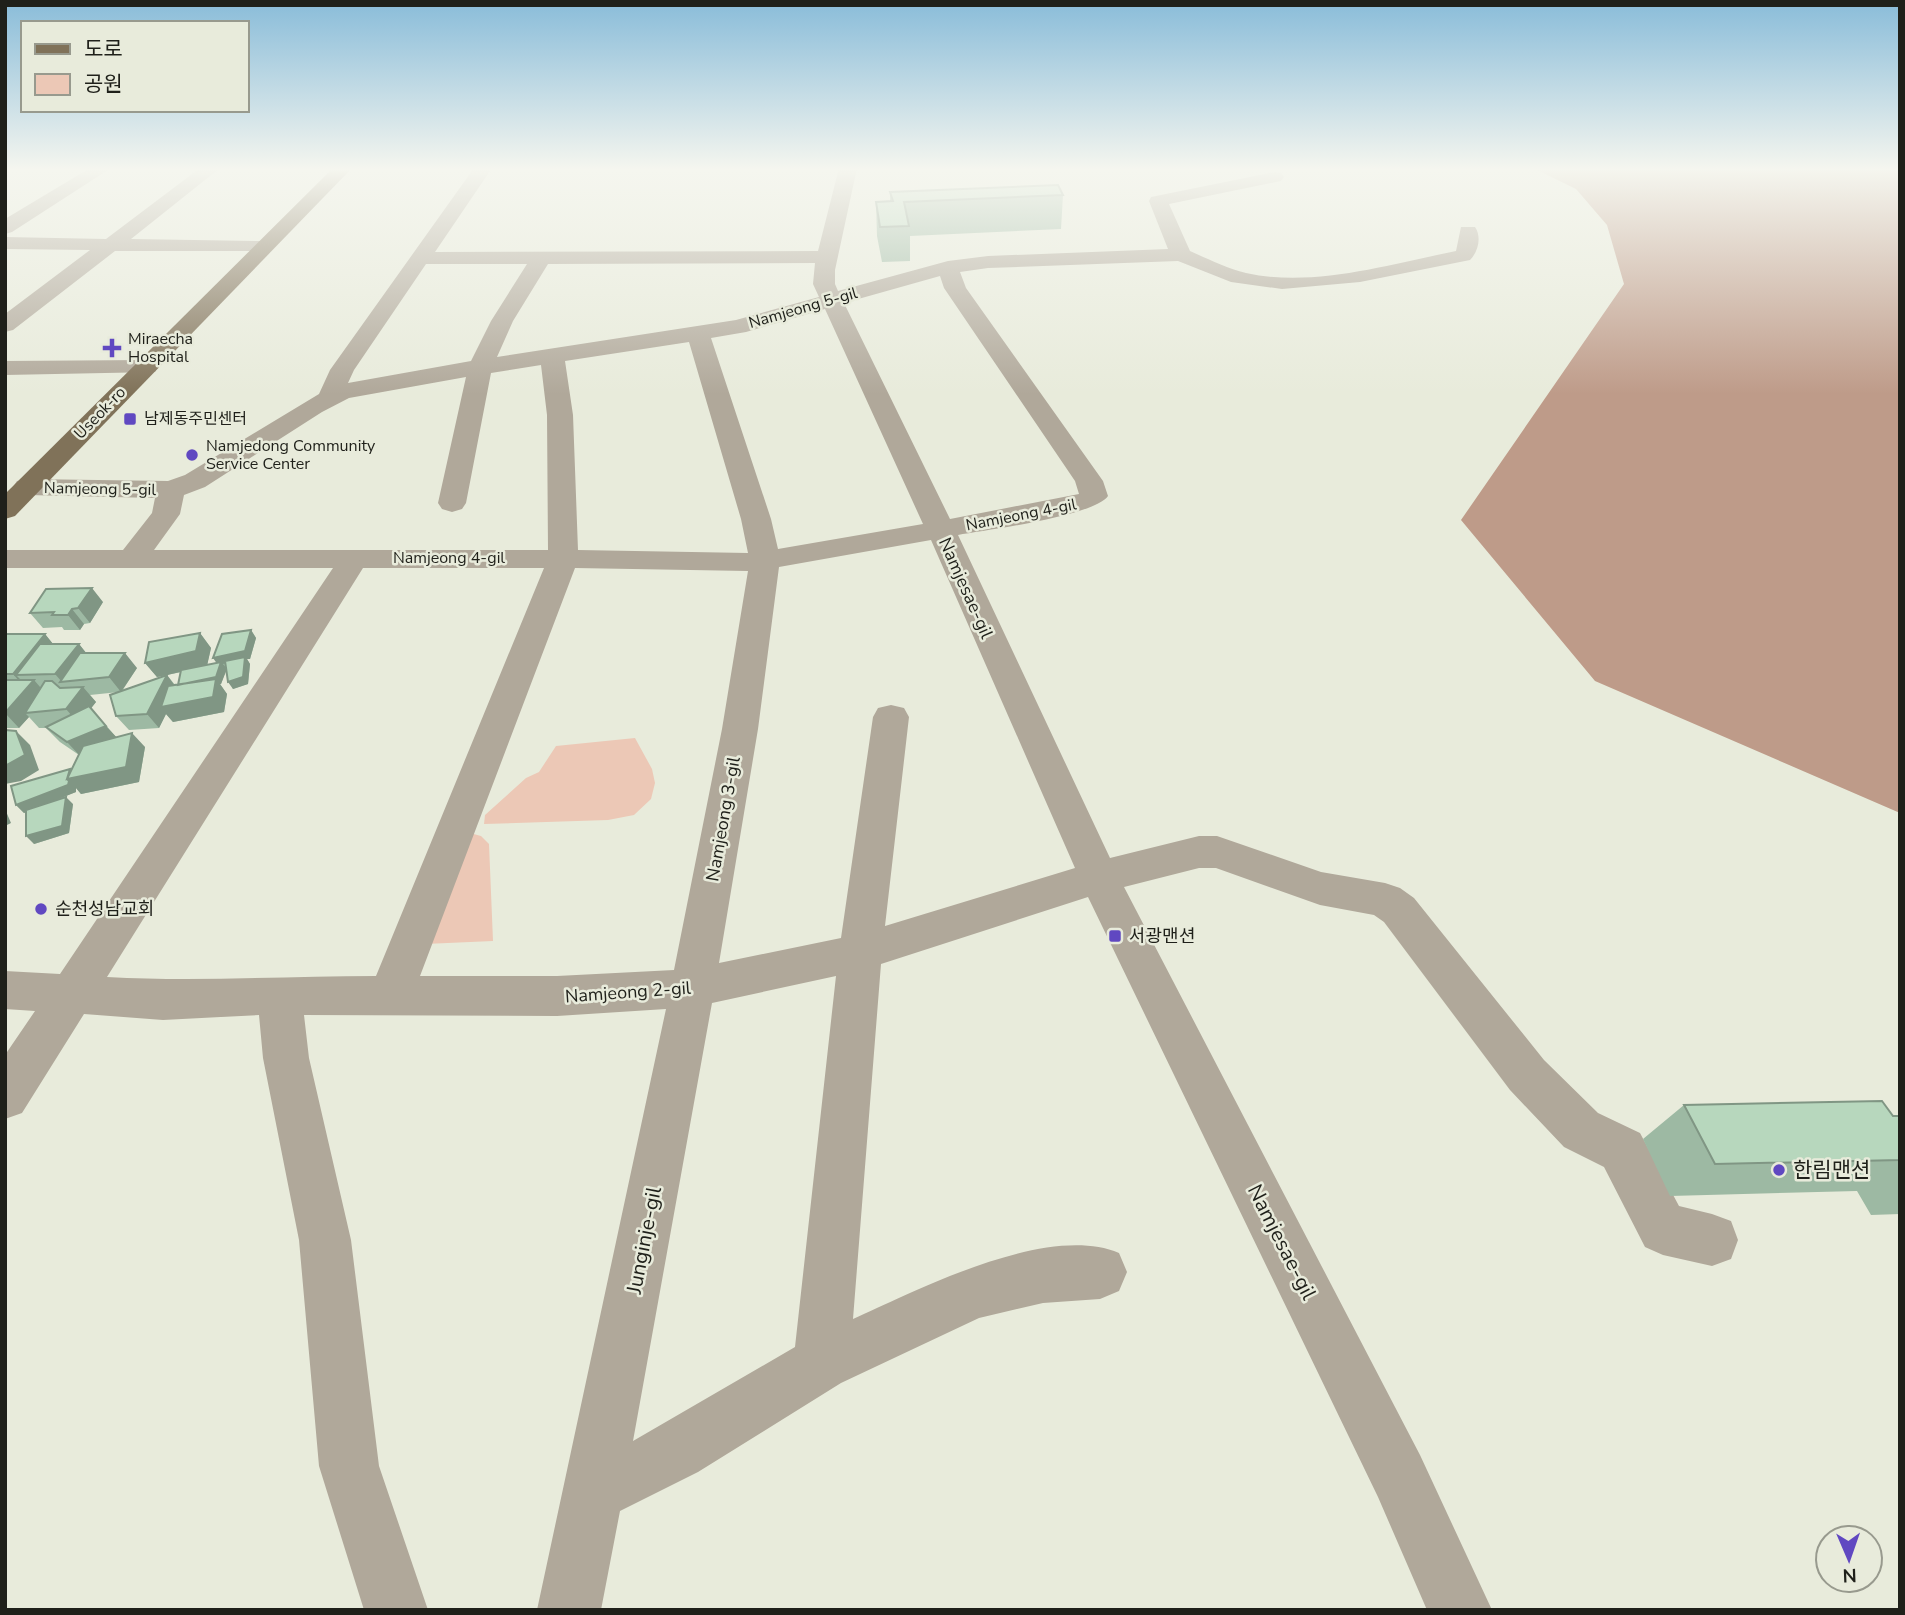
<svg xmlns="http://www.w3.org/2000/svg" width="1905" height="1615" viewBox="0 0 1905 1615" font-family="'Nunito Sans','Noto Sans KR',sans-serif">
	<style>
		.green { fill: #ecc8b6 }
		.forest { fill: #be9b89 }
		.lines { fill: none; stroke-linecap: round; stroke-linejoin: round }
		.minor { fill: #b0a89a; fill-rule: evenodd }
		.major { fill: #807259; fill-rule: evenodd }
		.wall { fill: #9db9a3; fill-rule: evenodd }
		.shaded-wall { fill: #809684 }
		.building { fill: #b7d7bd; stroke: #809684; stroke-width: 2 }
		.poi-dot { fill: #6048c1; stroke: #e8ebdb; stroke-width: 2.5 }
		.labels { text-anchor: middle; dominant-baseline: central; stroke-width: 5; stroke-linejoin: round; paint-order: stroke }
		.far-street-label { font-size: 16px; fill: #1f201a; stroke: #e8ebdb }
		.far-poi-label { font-size: 16px; fill: #1f201a; stroke: #e8ebdb; text-anchor: start }
		.street-label { font-size: 18px; fill: #1f201a; stroke: #e8ebdb }
		.poi-label { font-size: 18px; fill: #1f201a; stroke: #e8ebdb; text-anchor: start }
		.near-poi-label { font-size: 21px; fill: #1f201a; stroke: #e8ebdb; text-anchor: start }
		.near-street-label { font-size: 21px; fill: #1f201a; stroke: #e8ebdb }
	</style>
	<rect width="100%" height="100%" fill="#e8ebdb"/>
	<path class="green" d="M635 738 652 769 655 783 651 799 634 815 608 820 484 824 485 815 526 778 539 772 556 746Z
		M470 833 481 836 489 844 493 941 425 944Z"/>
	<path class="forest" d="M1533 168H1900V813L1595 681 1461 520 1624 284 1607 225 1576 189Z"/>
	<g class="lines">
		<path class="minor" d="M90 168H111L12 232 5 234V219Z
			M200 168H220L131 239 262 241 269 243 272 247 269 251H115L13 330 5 332V314L90 250 5 249V237L106 239Z
			M474 168H492L435 252 818 251 839 168H857L835 270V284L838 291 948 261 988 256 1168 249 1149 201 1151 197 1275 172 1281 173 1284 177 1281 181 1169 204 1190 251C1208 259 1226 268 1246 273 1314 288 1390 264 1456 251L1461 227H1475C1482 237 1478 252 1470 260L1360 282 1282 289 1231 282 1178 261 988 268 960 272 966 288 1103 481 1108 496C1094 516 987 530 958 535L1110 858 1199 836H1217L1321 872 1385 883 1400 888 1414 898 1544 1060 1598 1113 1640 1133 1679 1206 1712 1214 1731 1221 1738 1240 1731 1259 1712 1266 1663 1255 1645 1247 1604 1167 1564 1147 1510 1090 1384 922 1374 915 1320 905 1216 868H1199L1124 887 1420 1455 1492 1610H1427L1378 1497 1088 897 881 964 853 1319C920 1289 1047 1223 1119 1253L1127 1272 1119 1291 1100 1299 1043 1303 979 1318 841 1383 698 1472 620 1511 601 1610H537L666 1009 557 1016 304 1015 309 1058 351 1240 379 1466 428 1610H364L319 1466 299 1240 263 1058 259 1015 163 1020 84 1014 22 1113 5 1119V1055L35 1011 5 1009V971L60 974 333 568H5V550H123L152 513 155 498 27 495 17 493 13 487 17 481 27 479 168 481 185 475 319 394 330 370ZM815 263 813 284 819 297 736 320 497 357 513 321 548 264ZM426 264H527L491 321 471 361 348 383 354 370ZM940 276 944 288 1075 481 1079 494 950 519 844 303ZM825 309 923 524 778 549 771 519 711 338 746 332ZM689 342 741 519 748 553 578 550 573 415 565 361ZM541 365 547 415 548 550H154L180 514 184 495 205 487 322 412 349 398 466 377 438 503 442 509 452 512 462 509 466 503 491 373ZM931 540 1075 868 885 926 909 717 904 708 891 705 878 708 873 717 841 938 719 963 758 729 779 567ZM363 568H544L376 976C287 976 197 982 107 977ZM575 568 748 571 722 729 674 970 557 976H420ZM836 976 795 1347 633 1441 712 1003Z
			M146 360 155 362 158 367 155 372 5 375V361Z"/>
		<path class="major" d="M333 168H352L15 516 5 519V494Z"/>
	</g>
	<path class="wall" d="M890 192 1063 195 1061 229 910 236V261L882 262 877 236 876 202 890 201Z
		M103 602 90 623 84 624 80 630H64L62 627 43 628 30 613Z
		M251 630 256 638 250 659H247L250 664 248 684 233 689 226 670 221 684H220L227 694 224 712 173 722 166 714 159 728 129 730 116 716 119 692 90 695 96 702 91 708 116 737 145 747 139 782 81 794 76 788V792L47 803 73 804 69 833 34 844 26 812 24 813 16 805 72 771 79 755 60 742 46 728H39L29 717 19 728H5V634H45L53 644H79L86 653 137 668 122 691 164 676 157 677 145 663 200 633 211 648 207 665 217 663ZM181 672 178 685H175L167 675Z
		M1684 1105 1900 1116V1214L1871 1215 1857 1191 1670 1196 1643 1139Z"/>
	<path class="shaded-wall" d="M92 588 103 602 90 623 78 608Z
		M72 609 84 624 80 630 68 615Z
		M251 630 256 638 250 659H247L250 664 248 684 233 689 228 682 245 660 223 664 227 669 221 684H220L227 694 224 712 173 722 166 714 159 728 147 714 167 675 157 677 145 663 200 633 211 648 207 666 167 675 178 690V685L218 665 213 658Z
		M45 634 57 649 16 675 28 687 26 689 13 674Z
		M79 644 91 659 62 682 55 674Z
		M125 653 137 668 121 692 109 677Z
		M34 680 47 695 25 713 29 717 19 728 5 713Z
		M83 687 96 702 79 724 66 709Z
		M106 726 119 740 81 757 67 742Z
		M16 731 30 745 39 770 21 781 5 784V766Z
		M132 733 145 747 139 782 81 794 76 788V792L24 813 16 805 67 779 70 769 77 776Z
		M66 797 73 804 69 833 34 844 26 836Z
		M5 809 11 823 5 826Z"/>
	<path class="building" d="M1058 185 1063 195 904 202 909 226 880 227 876 202 893 201 890 192Z
		M92 588 78 608 72 609 68 615H52L54 612 30 613 46 589Z
		M251 630 245 651 213 658 222 634Z
		M200 633 196 651 145 663 149 642Z
		M5 634H45L13 674H5Z
		M40 644H79L55 674 16 675Z
		M80 653H125L109 677 60 682Z
		M245 657 243 677 228 682 225 661Z
		M221 662 216 677 178 685 181 670Z
		M167 675 147 714 116 716 110 695Z
		M216 679 213 697 161 707 168 686Z
		M5 680H34L5 713Z
		M45 681H52L60 688 83 687 66 709 25 713Z
		M89 706 106 726 67 742 46 727Z
		M5 730 16 731 25 755 5 766Z
		M132 733 126 767 67 779 83 746Z
		M70 769 67 779 69 781 68 785 16 805 11 786Z
		M66 797 62 826 26 836V810Z
		M1882 1101 1893 1116H1900V1160L1715 1164 1684 1105Z"/>
	<linearGradient id="sky" x2="0" y2="1"><stop stop-color="#89bcd9"/><stop offset="0.43" stop-color="#f5f6ef"/><stop offset="1" stop-color="#f5f6ef" stop-opacity="0"/></linearGradient>
	<rect width="1905" height="394" fill="url(#sky)"/>
	<g class="poi-dot">
		<path d="M108.5 337.5h7v7h7v7h-7v7h-7v-7h-7v-7h7z"/>
		<rect x="123" y="412" width="14" height="14" rx="3.5"/>
		<circle cx="192" cy="455" r="7"/>
		<circle cx="41" cy="909" r="7"/>
		<rect x="1108" y="929" width="14" height="14" rx="3.5"/>
		<circle cx="1779" cy="1170" r="7"/>
	</g>
	<g class="labels">
		<g class="far-street-label">
			<text transform="translate(803 308) rotate(-16)">Namjeong 5-gil</text>
			<text transform="translate(100 413) rotate(-46)">Useok-ro</text>
			<text transform="translate(100 489) rotate(1)">Namjeong 5-gil</text>
			<text transform="translate(1021 515) rotate(-11)">Namjeong 4-gil</text>
			<text x="449" y="558">Namjeong 4-gil</text>
		</g>
		<g class="far-poi-label">
			<text x="128" y="339">Miraecha<tspan x="128" dy="18">Hospital</tspan></text>
			<text x="144" y="419">남제동주민센터</text>
			<text x="206" y="446">Namjedong Community<tspan x="206" dy="18">Service Center</tspan></text>
		</g>
		<g class="street-label">
			<text transform="translate(966 588) rotate(66)">Namjesae-gil</text>
			<text transform="translate(723 819) rotate(-80)">Namjeong 3-gil</text>
			<text transform="translate(628 992) rotate(-4)">Namjeong 2-gil</text>
		</g>
		<g class="poi-label">
			<text x="55" y="909">순천성남교회</text>
			<text x="1129" y="936">서광맨션</text>
		</g>
		<g class="near-poi-label">
			<text x="1793" y="1170">한림맨션</text>
		</g>
		<g class="near-street-label">
			<text transform="translate(644 1240) rotate(-79)">Junginje-gil</text>
			<text transform="translate(1282 1242) rotate(63)">Namjesae-gil</text>
		</g>
	</g>
	<rect width="1905" height="1615" fill="none" stroke="#1f201a" stroke-width="14"/>
	<rect x="21" y="21" width="228" height="91" fill="#e8ebdb" stroke="#989a8e" stroke-width="2"/>
	<rect x="35" y="44" width="35" height="10" fill="#807259" stroke="#989a8e" stroke-width="2"/>
	<text x="84" y="56" font-size="21" fill="#1f201a">도로</text>
	<rect x="35" y="74" width="35" height="21" fill="#ecc8b6" stroke="#989a8e" stroke-width="2"/>
	<text x="84" y="91" font-size="21" fill="#1f201a">공원</text>
	<g transform="translate(1849 1559) rotate(178)"><circle r="33" fill="#e8ebdb" stroke="#989a8e" stroke-width="2"/>
	<path d="M0-5L12 26L0 18L-12 26Z" fill="#6048c1"/>
	<text y="-10" font-size="19" font-weight="bold" text-anchor="middle" fill="#1f201a">N</text>
	</g>
</svg>
